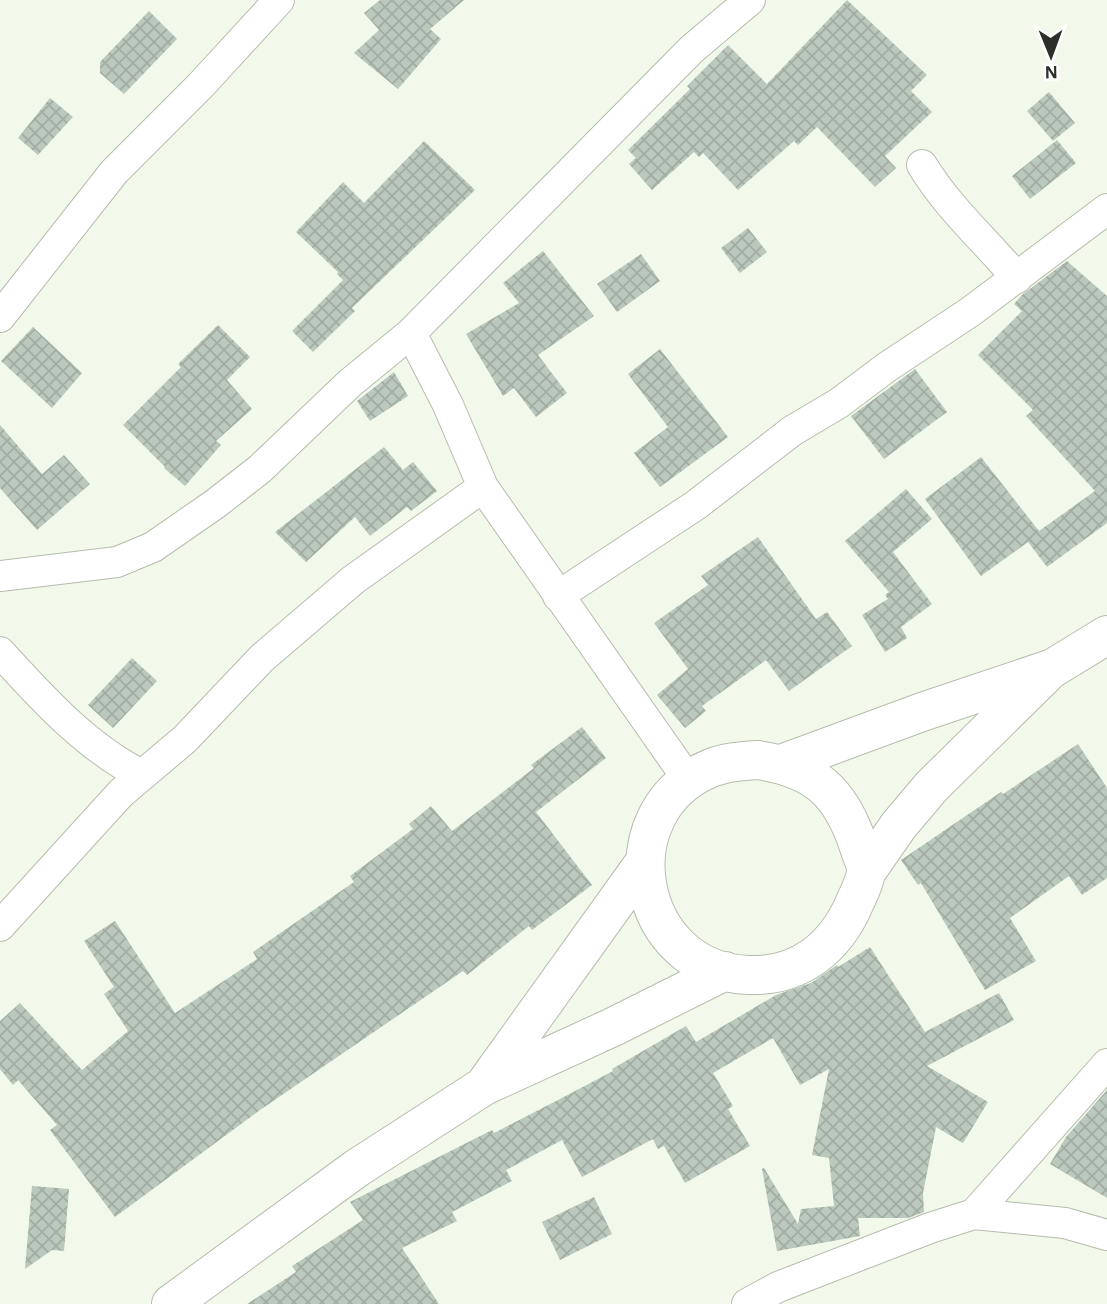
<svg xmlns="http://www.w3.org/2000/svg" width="1107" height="1304" viewBox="0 0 1107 1304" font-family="'Alegreya Sans',sans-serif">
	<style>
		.building { fill: url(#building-cross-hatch) }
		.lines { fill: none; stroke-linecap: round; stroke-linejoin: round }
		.street-casing { stroke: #b6bcaf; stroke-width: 32 }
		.secondary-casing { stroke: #b6bcaf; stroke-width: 40 }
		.street { stroke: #fff; stroke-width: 30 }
		.secondary { stroke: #fff; stroke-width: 38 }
	</style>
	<defs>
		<pattern id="building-cross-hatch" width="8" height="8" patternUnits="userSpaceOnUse" patternTransform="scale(1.75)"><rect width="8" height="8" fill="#bbc8be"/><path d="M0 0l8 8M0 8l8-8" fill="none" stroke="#a1aca3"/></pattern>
	</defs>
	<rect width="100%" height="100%" fill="#f2f9eb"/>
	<path class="building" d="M380 0H464L430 29 441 39 398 89 354 53 379 30 364 13Z
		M847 0 927 75 911 91 932 112 885 156 896 168 875 187 817 127 798 145 794 141 738 190 703 153 699 157 694 152 652 190 629 164 636 158 628 150 690 89 687 86 728 45 767 84Z
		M149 11 177 39 124 94 100 73V62Z
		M1049 92 1075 123 1053 141 1027 111Z
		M50 98 73 117 38 155 18 138Z
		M1057 140 1076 163 1030 199 1012 176Z
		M424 141 475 190 352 308 355 311 313 352 292 331 343 280 337 274 338 272 296 232 343 182 364 203Z
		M748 228 767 252 740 273 721 248Z
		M543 251 594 316 538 355 567 393 536 417 514 388 503 396 466 334 519 303 503 283Z
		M641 254 660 281 617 312 597 284Z
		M1067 261 1107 296V523L1047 567 1028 542 981 576 925 499 981 457 1039 531 1095 491 1026 416 1033 410 978 355 1022 311 1014 304 1023 294Z
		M218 325 250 357 227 380 252 409 216 441 221 445 185 486 164 468 165 467 123 425 181 367 178 364Z
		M33 327 82 373 52 408 1 361Z
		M660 349 728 437 660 487 634 453 668 427 628 374Z
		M915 369 947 412 884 459 851 416Z
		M394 372 408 396 370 421 357 401Z
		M0 425 42 474 64 455 90 484 37 530 0 488Z
		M384 447 403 470 413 462 437 491 411 511 407 507 370 536 355 517 306 562 275 532Z
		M906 489 932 519 893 552 932 604 901 627 907 638 885 652 862 615 888 599 885 595 889 592 845 541Z
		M758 537 816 619 827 612 852 646 789 691 766 660 702 706 706 711 685 728 657 695 688 669 654 623 708 585 701 576Z
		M132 658 157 681 113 728 88 705Z
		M582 727 606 758 536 812 592 885 532 930 529 926 467 975 463 971 260 1110 115 1217 50 1130 57 1125 18 1080 13 1085 0 1069V1021L20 1003 82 1070 128 1031 104 994 114 987 84 941 115 921 175 1013 257 959 253 952 354 882 350 876 413 829 409 824 431 806 452 831 534 768 531 765Z
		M1078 744 1107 788V878L1082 895 1069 876 1010 918 1036 961 985 990 921 883 918 885 901 860 1001 792 1003 794Z
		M870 947 925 1032 999 993 1014 1020 927 1066 988 1102 963 1143 936 1127 923 1193 924 1212 908 1218H858L860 1236 777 1251 762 1169 764 1168 798 1224 801 1209 834 1206 829 1158 812 1155 829 1069 800 1085 773 1038 713 1073 733 1106 728 1109 750 1146 685 1183 664 1146 658 1149 653 1139 582 1177 562 1140 506 1170 512 1181 452 1212 457 1221 402 1248 439 1304H247L296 1272 292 1266 363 1220 350 1202 492 1130 494 1133 558 1100 613 1071 612 1069 686 1026 696 1042 776 995 811 983 837 965 838 967Z
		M1107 1090V1198L1050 1164 1066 1137Z
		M32 1186 69 1189 64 1251 52 1250 25 1269Z
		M594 1197 612 1234 560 1260 542 1222Z"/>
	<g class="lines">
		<g class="street-casing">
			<path id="street" d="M922 165C948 208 985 240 1017 278
				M0 317 114 172 201 85 279 0
				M411 333 448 405 483 487 689 781
				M0 576 117 562 153 547 215 504 260 469 350 383 411 333 692 49 750 0
				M558 596 696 505 792 431 839 403 887 367 970 312 1107 209
				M0 652C41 697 87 748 142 775
				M0 926 121 793 185 739 262 658 353 580 483 487
				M974 1214 1107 1064
				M747 1304 778 1287 930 1228 974 1214 1065 1223 1107 1235"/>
		</g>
		<g class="secondary-casing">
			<path id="secondary" d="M758 760C816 769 841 792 859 847 861 855 867 864 866 872 865 882 859 893 855 902 836 947 800 977 749 975 635 972 605 811 711 768 726 762 742 761 758 760Z
				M781 764 922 712 1053 668 1107 635
				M867 871 899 825 932 786 1046 674
				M486 1083 644 863
				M171 1304 357 1168 484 1086 613 1027 725 971"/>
		</g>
		<use href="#street" class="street"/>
		<use href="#secondary" class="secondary"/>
	</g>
	<g transform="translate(1051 56) rotate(179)" stroke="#ffffff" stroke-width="5" paint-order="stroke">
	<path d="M0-5L12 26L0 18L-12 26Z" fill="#2c2e29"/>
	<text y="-10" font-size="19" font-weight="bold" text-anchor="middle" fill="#2c2e29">N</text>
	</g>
</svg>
